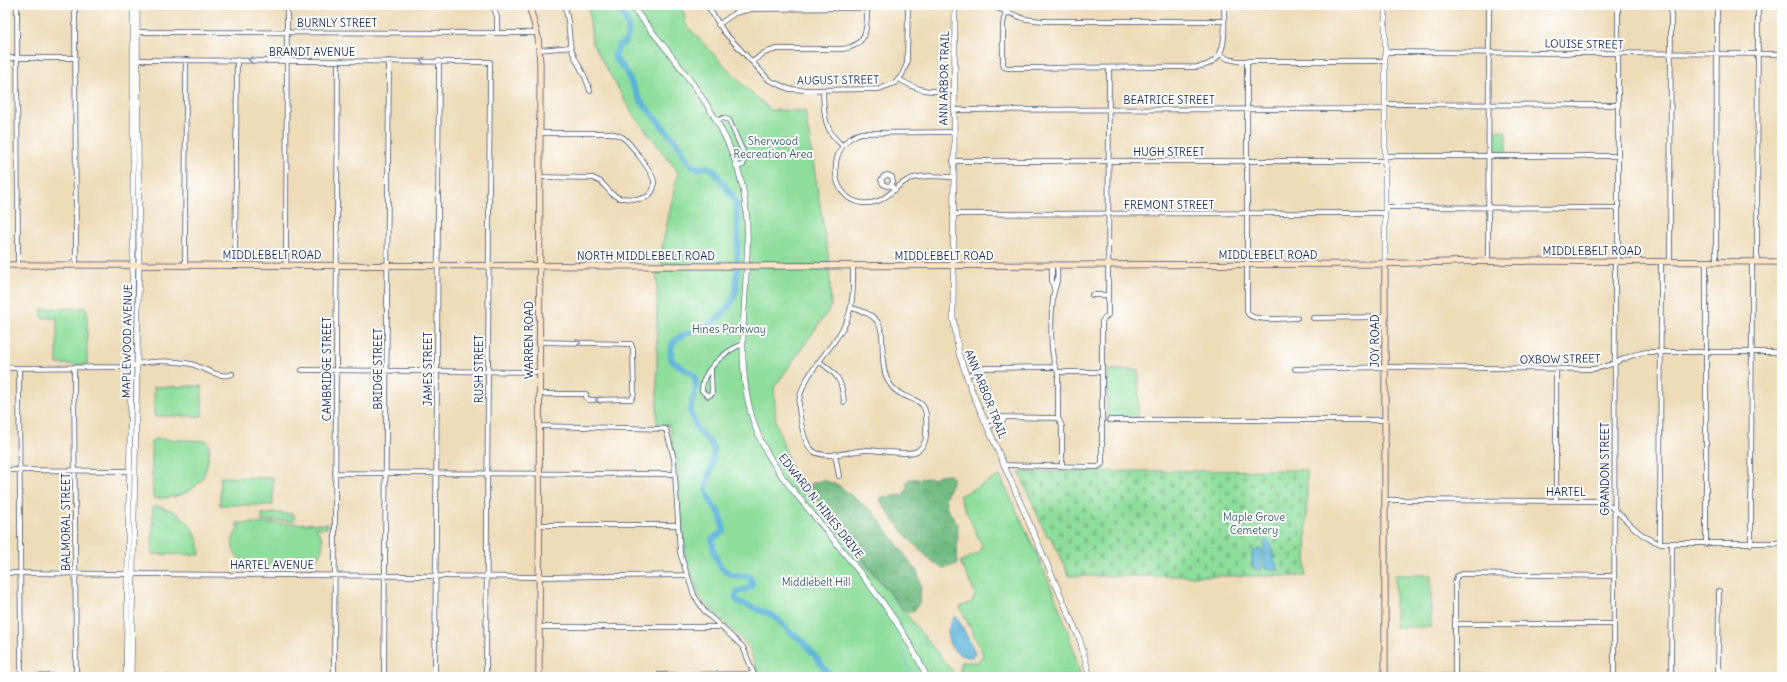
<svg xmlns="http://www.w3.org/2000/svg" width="1787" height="682" viewBox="0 0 1787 682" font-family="Delius,sans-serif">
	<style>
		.green { fill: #8edd9b; stroke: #54867c }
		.forest { fill: url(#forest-crowns); stroke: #467670 }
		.cemetery { fill: url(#cemetery-stones); stroke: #54867c }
		.water { fill: #5cb3d9; stroke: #3c719c }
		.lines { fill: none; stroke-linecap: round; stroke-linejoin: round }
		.stream { stroke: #5cb3d9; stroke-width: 1 }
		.river { stroke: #5cb3d9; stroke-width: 6 }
		.minor-casing { stroke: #3b496c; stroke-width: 5.5 }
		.tertiary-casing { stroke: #3b496c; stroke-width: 6 }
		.secondary-casing { stroke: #3b496c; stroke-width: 7 }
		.minor { stroke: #fff; stroke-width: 4 }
		.tertiary { stroke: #fff; stroke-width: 5 }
		.secondary { stroke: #ffe4c6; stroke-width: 5.5 }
		.secondary-bridge-casing { stroke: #3b496c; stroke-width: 7; stroke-linecap: butt }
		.secondary-bridge { stroke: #ffe4c6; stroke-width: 5.5 }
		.oneway { stroke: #8d97ae }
		.labels { text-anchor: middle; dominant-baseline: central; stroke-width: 4; stroke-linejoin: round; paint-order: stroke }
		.street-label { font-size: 11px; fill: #1b2f5e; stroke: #fff }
		.park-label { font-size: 11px; fill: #3e6370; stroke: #fff }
	</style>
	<defs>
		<pattern id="forest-crowns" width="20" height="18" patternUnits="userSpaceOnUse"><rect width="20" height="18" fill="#72bc83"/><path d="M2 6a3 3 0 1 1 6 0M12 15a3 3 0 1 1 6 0" fill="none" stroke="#5d996e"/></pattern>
		<pattern id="cemetery-stones" width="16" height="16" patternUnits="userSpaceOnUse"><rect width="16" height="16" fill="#8edd9b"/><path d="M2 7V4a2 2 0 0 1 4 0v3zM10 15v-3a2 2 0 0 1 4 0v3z" fill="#7abe88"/></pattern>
	</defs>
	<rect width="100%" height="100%" fill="#fff"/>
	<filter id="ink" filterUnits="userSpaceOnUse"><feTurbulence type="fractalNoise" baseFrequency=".025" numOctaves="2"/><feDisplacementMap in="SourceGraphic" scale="8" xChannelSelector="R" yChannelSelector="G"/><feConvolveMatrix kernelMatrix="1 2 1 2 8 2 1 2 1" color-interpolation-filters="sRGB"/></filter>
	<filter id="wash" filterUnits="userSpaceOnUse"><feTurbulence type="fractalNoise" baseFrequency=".012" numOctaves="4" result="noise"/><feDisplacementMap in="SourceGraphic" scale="16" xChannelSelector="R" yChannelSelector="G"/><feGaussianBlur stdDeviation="0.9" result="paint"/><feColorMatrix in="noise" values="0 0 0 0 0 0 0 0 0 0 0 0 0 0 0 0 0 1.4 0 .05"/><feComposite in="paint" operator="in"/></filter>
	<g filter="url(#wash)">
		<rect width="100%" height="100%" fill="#eedcb9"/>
		<path class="green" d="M587 5H682L686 25 747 89 771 110 805 111 829 261 831 307 774 388 776 422 794 476 957 677H759L749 647 699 597 684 552 677 464 669 425H657V273H662V260L660 257 678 172 631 111 592 43 589 10Z
			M1493 131H1506V153H1493Z
			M87 308V365L57 364V318H42V309Z
			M1108 370H1139L1138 418H1107Z
			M202 386V416H154V387Z
			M155 439 208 441C210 447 209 454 208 460 204 490 181 499 153 498L151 442Z
			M1000 476C1030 539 1065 609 1081 677H960V662H978L983 654 960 607 972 602 976 594 960 562 979 553 982 545 959 496Z
			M220 477 273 478V505H220Z
			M153 506C181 508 199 528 200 555L152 554Z
			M273 513 294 514V521H262V514H273Z
			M237 523 327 524V528H315C329 540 323 561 304 564 289 563 256 566 244 561 238 559 234 553 233 547 231 539 235 533 240 527H237Z
			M1395 575H1431V627H1395Z"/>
		<path class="forest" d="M949 474 952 477V482L945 498 947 509 958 524 957 561V564L943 569C923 557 891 520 880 499L883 497 903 495 908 488 906 482 909 479 934 478 940 475Z
			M823 480 838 485 874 513 918 573 921 588 919 603 914 611 908 613 900 606 811 493 810 484Z"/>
		<path class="cemetery" d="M1307 470 1306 576H1068C1064 561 1056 550 1050 536L1047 537 1019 472Z"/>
		<path class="water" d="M1265 539C1276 544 1270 559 1278 566L1279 570 1264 568V545Z
			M1258 549H1261L1262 551 1261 569 1259 570 1254 569 1252 566V553Z
			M954 617H957L974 650 975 654 972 657C959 658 946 647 948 632 948 627 952 622 954 617Z"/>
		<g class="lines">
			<path class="stream" d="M918 645 929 641
				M906 652 903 654 913 677"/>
			<path class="river" d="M612 5C625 13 638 36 619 46L614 57 625 70 640 100 681 148 686 158 693 166 698 168 707 167 713 169 736 202 738 234 736 291C732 304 722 316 710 324 694 335 664 332 672 361L695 376 696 388 690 411 697 429 711 444 714 450 712 466 706 483 707 493 712 504 720 514 724 531 712 539C713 553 718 571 733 575 738 576 744 575 749 576L752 583 751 587 738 592 735 596 737 601 774 616 790 632 804 642 831 677"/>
		</g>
	</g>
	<g filter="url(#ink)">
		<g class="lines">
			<g class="minor-casing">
				<path id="minor" d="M17 5 18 265
					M75 5 76 265
					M493 5 497 17V33
					M564 5C570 19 568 33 571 48 576 63 586 74 590 91
					M707 5 724 32 769 80 789 89 806 90 879 89 895 83 902 75 907 63 908 5
					M1008 5 1003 23V63L1004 67 1008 68 1196 67C1231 64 1224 30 1224 5
					M955 6 994 7 1025 19 1043 21H1224
					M718 25 735 13 752 9 867 8
					M135 32 537 33
					M539 50 571 47
					M1385 52 1782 54
					M1220 54 1228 59 1238 61H1385
					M5 58H76
					M135 60 490 62 486 677
					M1247 61V312C1251 323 1286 318 1297 318
					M752 62 764 53 777 49H843C869 45 867 26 867 5
					M899 79C919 92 931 92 954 91
					M823 90C824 112 823 130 842 145
					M1385 104 1618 105
					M954 110 1385 109
					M718 120 723 118 729 120 745 156 743 165 737 167
					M1385 156H1618
					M953 161H1385
					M539 177 593 178 601 182 612 194 619 198 639 199 647 197C652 193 655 188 654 182 654 174 629 141 622 137 618 135 614 134 610 133H539
					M953 177C940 177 923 174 910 179 891 187 887 205 862 203 828 199 826 143 861 133L954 132
					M891 185 887 186 883 184 881 180 884 176 888 175 892 177 893 182 891 185 895 190
					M1385 207 1618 208
					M953 214 1385 213
					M1488 261 1489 5
					M1618 262V5
					M1670 262 1671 5
					M1716 262 1717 5
					M1757 262 1758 5
					M185 265 186 60
					M235 265 237 60
					M286 265 287 5
					M1052 265V280L1054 289
					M1057 265C1057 270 1058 276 1057 281 1056 287 1053 292 1053 299 1051 315 1049 360 1058 372
					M1092 295H1108
					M851 308C892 317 879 337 884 368 886 381 893 391 905 396 911 399 919 400 923 406 928 413 926 427 926 436 926 442 922 448 917 451 908 456 879 450 866 450 851 451 825 460 813 451 803 443 801 421 799 409 796 377 836 348 847 320 854 302 853 284 853 266
					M1313 318 1385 317
					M539 342 631 344 633 349 634 394 632 399 589 400 586 397V394H539
					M820 362C838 375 842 380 844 402
					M74 367 76 676
					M5 368 131 367C143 359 176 361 191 364 202 367 222 380 232 374
					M19 368 21 677
					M711 369 712 394 708 396 702 391C701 371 725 351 743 344
					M1295 369 1389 367 1592 369C1612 368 1627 354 1646 352H1782
					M302 370 539 372
					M1058 372V418L1062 426V466
					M1058 372H1102
					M966 376 985 368 1054 367
					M1109 420H1385
					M986 422 1000 417 1058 418
					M539 426 666 429 674 459 680 553 694 595 705 612 743 647 755 677
					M988 427 1001 422 1005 418
					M835 454 839 476
					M1004 465 1098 467 1102 464V321L1108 315 1109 68
					M5 470 131 471
					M335 473 675 474
					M1385 500 1598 501C1621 507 1632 535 1659 543H1782
					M1556 501V369
					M539 525H678
					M1660 543 1661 262
					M1706 544V262
					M1751 544 1752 262
					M5 573 539 577 688 575
					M1455 624H1613
					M539 627H723
					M1385 676 1565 677
					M1455 676V583L1457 576 1462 574 1614 576
					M334 677 338 61
					M384 677 389 61
					M435 677 439 61
					M649 677 654 675 754 674
					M1614 677 1615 262
					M1671 677 1672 543
					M1718 677 1719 591"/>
			</g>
			<g class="tertiary-casing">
				<path id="tertiary" d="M631 5C679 67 738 127 746 209 753 282 729 358 756 429 769 465 796 494 820 523 860 572 901 620 927 677
					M955 5 953 317 959 354 971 389 1080 640 1090 677
					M1385 264V5
					M5 676 166 677
					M126 677 133 256V5
					M131 677 139 257 137 5"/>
			</g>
			<g class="secondary-casing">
				<path id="secondary" d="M529 5 538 37 540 63 539 677
					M5 265 727 266
					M754 266 1373 264 1488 261 1782 262
					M1385 677V264"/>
			</g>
			<use href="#minor" class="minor"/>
			<use href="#tertiary" class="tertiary"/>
			<use href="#secondary" class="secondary"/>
			<g class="secondary-bridge-casing">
				<path id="secondary-bridge" d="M727 266H754"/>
			</g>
			<use href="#secondary-bridge" class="secondary-bridge"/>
		</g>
		<defs><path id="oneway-chevron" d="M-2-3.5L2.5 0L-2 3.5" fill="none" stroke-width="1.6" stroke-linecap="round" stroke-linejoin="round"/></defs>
		<g class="oneway">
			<use href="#oneway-chevron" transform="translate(251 60) rotate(-180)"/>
			<use href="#oneway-chevron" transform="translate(423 61) rotate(-180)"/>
			<use href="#oneway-chevron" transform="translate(578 343) rotate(1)"/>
			<use href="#oneway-chevron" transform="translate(598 400) rotate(-180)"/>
		</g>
	</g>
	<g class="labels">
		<g class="street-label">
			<text x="337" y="23">BURNLY STREET</text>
			<text transform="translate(1584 44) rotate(1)">LOUISE STREET</text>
			<text x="312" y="52">BRANDT AVENUE</text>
			<text transform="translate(944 78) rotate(-89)">ANN ARBOR TRAIL</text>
			<text transform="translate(838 80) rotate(-1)">AUGUST STREET</text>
			<text x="1169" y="100">BEATRICE STREET</text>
			<text x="1169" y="152">HUGH STREET</text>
			<text x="1169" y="205">FREMONT STREET</text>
			<text x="1592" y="251">MIDDLEBELT ROAD</text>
			<text x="272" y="255">MIDDLEBELT ROAD</text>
			<text x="1268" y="255">MIDDLEBELT ROAD</text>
			<text x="646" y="256">NORTH MIDDLEBELT ROAD</text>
			<text x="944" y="256">MIDDLEBELT ROAD</text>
			<text transform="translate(529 340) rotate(-90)">WARREN ROAD</text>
			<text transform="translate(127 341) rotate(-89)">MAPLEWOOD AVENUE</text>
			<text transform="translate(1375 341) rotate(-90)">JOY ROAD</text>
			<text transform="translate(1560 359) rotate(-1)">OXBOW STREET</text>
			<text transform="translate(327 369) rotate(-90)">CAMBRIDGE STREET</text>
			<text transform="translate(378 369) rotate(-90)">BRIDGE STREET</text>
			<text transform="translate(428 369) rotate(-90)">JAMES STREET</text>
			<text transform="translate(479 369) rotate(-90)">RUSH STREET</text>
			<text transform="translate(986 394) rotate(68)">ANN ARBOR TRAIL</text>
			<text transform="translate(1605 469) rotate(-90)">GRANDON STREET</text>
			<text x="1566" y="492">HARTEL</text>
			<text transform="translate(821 506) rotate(52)">EDWARD N. HINES DRIVE</text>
			<text transform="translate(66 522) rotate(-90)">BALMORAL STREET</text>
			<text x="272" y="565">HARTEL AVENUE</text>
		</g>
		<g class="park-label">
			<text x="773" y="141">Sherwood<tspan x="773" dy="13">Recreation Area</tspan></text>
			<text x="729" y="329">Hines Parkway</text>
			<text x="1254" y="517">Maple Grove<tspan x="1254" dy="13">Cemetery</tspan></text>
			<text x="816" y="582">Middlebelt Hill</text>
		</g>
	</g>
	<rect width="1787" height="682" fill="none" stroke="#fff" stroke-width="20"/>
</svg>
